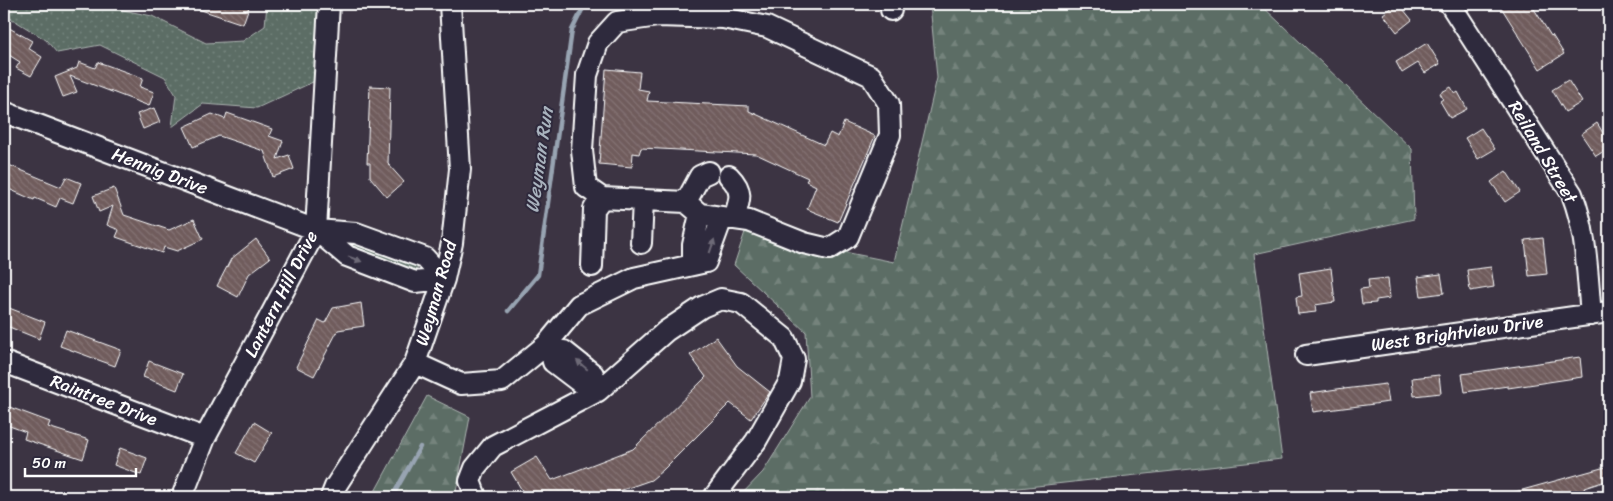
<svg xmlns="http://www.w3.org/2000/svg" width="1613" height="501" viewBox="0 0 1613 501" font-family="Sriracha,sans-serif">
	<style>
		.grass { fill: url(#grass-dots); stroke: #adb6b2 }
		.forest { fill: url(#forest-firs); stroke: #adb6b2 }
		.garden { fill: url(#garden-furrows); stroke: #adb6b2 }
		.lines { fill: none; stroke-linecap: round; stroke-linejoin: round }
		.stream { stroke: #98a4b2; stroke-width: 4.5 }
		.building { fill: url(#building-back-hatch); stroke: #fff }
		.minor-casing { stroke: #fff; stroke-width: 24 }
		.minor { stroke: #2f2a3d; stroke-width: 20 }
		.oneway { fill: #6d6a77 }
		.labels { text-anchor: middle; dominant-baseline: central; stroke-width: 4; stroke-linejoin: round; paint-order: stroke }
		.street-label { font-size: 18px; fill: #fff; stroke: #2f2a3d }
		.water-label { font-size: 19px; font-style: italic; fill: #a9b3be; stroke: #2f2a3d }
	</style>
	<defs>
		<pattern id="grass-dots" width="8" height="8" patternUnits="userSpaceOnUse" patternTransform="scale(1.25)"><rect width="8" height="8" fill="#5b6d65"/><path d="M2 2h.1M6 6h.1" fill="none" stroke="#74837c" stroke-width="1.8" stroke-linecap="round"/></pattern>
		<pattern id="forest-firs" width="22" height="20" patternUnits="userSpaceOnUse" patternTransform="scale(1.25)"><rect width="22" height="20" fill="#5b6d65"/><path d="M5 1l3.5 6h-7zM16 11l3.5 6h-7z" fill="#74837c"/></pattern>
		<pattern id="garden-furrows" width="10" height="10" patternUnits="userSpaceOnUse" patternTransform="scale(1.25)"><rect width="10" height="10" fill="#5b6d65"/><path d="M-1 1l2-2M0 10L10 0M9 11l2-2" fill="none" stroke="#74837c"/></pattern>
		<pattern id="building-back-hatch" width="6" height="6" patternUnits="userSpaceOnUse" patternTransform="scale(1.25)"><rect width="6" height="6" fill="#6f5b5c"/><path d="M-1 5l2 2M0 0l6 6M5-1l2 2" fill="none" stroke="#857474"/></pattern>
	</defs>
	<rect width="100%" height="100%" fill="#3c3443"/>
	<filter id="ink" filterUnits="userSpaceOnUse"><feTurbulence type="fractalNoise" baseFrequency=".02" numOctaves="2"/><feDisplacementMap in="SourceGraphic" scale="10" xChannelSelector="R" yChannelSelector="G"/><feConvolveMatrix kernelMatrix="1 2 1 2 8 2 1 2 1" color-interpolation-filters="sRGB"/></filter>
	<g filter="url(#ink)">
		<path class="grass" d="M4 4H94L152 16 206 43 243 41 265 26 267 4H318L315 81 257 108 203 104 172 127 176 95 165 77 100 45 57 53 46 40 4 14Z"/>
		<path class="forest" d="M930 4H1260L1412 149 1414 219 1254 254 1282 459 937 497H739L763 472 810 397 806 332 734 265 745 232 894 262 937 78Z
			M427 396 470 417 455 497H372Z"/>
		<path class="garden" d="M352 241 418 266 416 273 349 248V244Z"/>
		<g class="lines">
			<path class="stream" d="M508 311 538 275 572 30 585 4
				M392 497 420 447"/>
		</g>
		<path class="building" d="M189 4H250L243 24 189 6Z
			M1397 4H1399L1412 20 1397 32 1383 14Z
			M1499 4H1531L1551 36 1552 35 1564 54 1540 69Z
			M4 25 32 41 28 48 42 57 31 76 16 68 20 62 4 52Z
			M1427 43 1440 64 1425 73 1418 63 1402 73 1396 62Z
			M79 62 95 68 98 62 143 78 140 87 154 92 149 106 70 76 77 92 63 97 55 77 77 68Z
			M606 69 640 72 638 89 649 91 647 101 749 106V111L824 145 830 133 838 137 844 122 875 136 838 222 807 209 816 186 806 181 808 178 756 154 641 148 639 154 633 153 632 167 599 164Z
			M1568 80 1582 102 1565 112 1552 90Z
			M370 86 390 87 388 164 404 182 387 197 370 177V163H367Z
			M1451 87 1455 94 1458 92 1467 109 1450 118 1440 101 1443 99 1440 93Z
			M154 108 160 122 143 129 137 114Z
			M227 113 272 129 269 136 283 141 277 159 289 155 294 169 273 177 264 151 219 136 193 147 184 127 212 114 225 119Z
			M1597 123 1605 136 1609 133V148L1596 156 1581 134Z
			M1481 128 1495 149 1478 159 1465 138Z
			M4 163 61 187 66 177 81 183 73 203 60 198 56 207 35 198 34 200 4 187Z
			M1506 171 1520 192 1505 202 1491 182Z
			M114 188 124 215 169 230 194 219 203 239 177 251 164 247 162 253 116 237 119 230 107 225 113 206 99 212 93 196Z
			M1543 238 1547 274 1529 276 1525 240Z
			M256 239 270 258 249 274 238 297 217 286 231 259Z
			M1491 267 1494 287 1470 291 1467 270Z
			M1331 268 1335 302 1315 305 1316 312 1298 314 1296 297 1302 296 1299 273Z
			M1441 274 1444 293 1421 296 1418 277Z
			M1388 278 1390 298 1376 300V303L1362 304 1360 289 1369 288 1368 280Z
			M361 303 364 326 338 330 314 376 296 367 319 320 325 323 333 308Z
			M4 306 45 322 39 339 4 325Z
			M66 330 121 350 115 366 60 346Z
			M716 337 737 366 770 392 751 419 730 403 663 470 651 480 602 497H526L511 472 537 457 552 480 633 449 706 377 690 355Z
			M1580 357 1582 377 1508 388V386L1465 392 1462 374Z
			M149 361 183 374 177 390 143 377Z
			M1439 375 1441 393 1414 396 1412 378Z
			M1386 384 1389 402 1313 412 1310 393 1344 388V389Z
			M4 405 50 422 48 427 89 440 83 459 24 439 26 432 4 424Z
			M254 422 272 433 254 463 236 453Z
			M120 448 147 458 141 475 114 465Z
			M1609 466V480L1584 488 1585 490 1571 495 1570 492 1554 497H1509L1508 494Z"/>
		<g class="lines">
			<g class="minor-casing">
				<path id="minor" d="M1450 4 1572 194C1587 232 1587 274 1591 315
					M891 10V4
					M658 16 723 18 767 27 871 76 889 104 890 135 848 237 829 249 804 243 749 221 700 214 686 202 602 198 586 187 582 150 587 75 598 43 617 22Z
					M4 112 316 230 356 233 425 258 444 279
					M729 176C744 191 740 200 734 218
					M686 202 700 176 709 172
					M316 230 347 256 415 282 444 279
					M641 243 643 200
					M693 265V245L700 214
					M592 266 594 209 602 198
					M546 345 551 351 553 362 582 384 593 385V374L564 351H551
					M1306 355 1609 312
					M4 362 205 438
					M415 363 461 384 502 381 546 345 579 305 634 278 706 262 722 218
					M598 391 666 331 702 307 721 299 741 303 784 338 794 359 790 381 756 441 714 497
					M182 497 205 438 316 230 329 4
					M331 497 335 487 415 363 444 279 452 243 460 169 450 4
					M476 497 470 481 475 468 493 446 598 391 593 385"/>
			</g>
			<use href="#minor" class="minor"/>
		</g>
		<defs><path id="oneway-solid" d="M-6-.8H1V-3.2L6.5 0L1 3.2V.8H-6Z" transform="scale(1.25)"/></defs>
		<g class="oneway">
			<use href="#oneway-solid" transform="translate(712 246) rotate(-71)"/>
			<use href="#oneway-solid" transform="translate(355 259) rotate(21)"/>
			<use href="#oneway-solid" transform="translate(582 365) rotate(-140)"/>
		</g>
	</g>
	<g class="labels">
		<g class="street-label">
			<text transform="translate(1543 152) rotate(59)">Reiland Street</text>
			<text transform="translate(160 171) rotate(21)">Hennig Drive</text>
			<text transform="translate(436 293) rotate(-74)">Weyman Road</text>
			<text transform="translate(281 294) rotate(-63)">Lantern Hill Drive</text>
			<text transform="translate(1457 333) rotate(-8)">West Brightview Drive</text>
			<text transform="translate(104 400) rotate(21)">Raintree Drive</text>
		</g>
		<g class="water-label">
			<text transform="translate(539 160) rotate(-82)">Weyman Run</text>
		</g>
	</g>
	<rect width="1613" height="501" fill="none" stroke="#2f2a3d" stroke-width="20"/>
	<rect x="10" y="10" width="1593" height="481" fill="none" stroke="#fff" stroke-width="2" filter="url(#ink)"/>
	<path d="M25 468v8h111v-8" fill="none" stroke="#ffffff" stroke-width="2.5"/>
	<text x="32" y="468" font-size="15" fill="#ffffff" stroke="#2f2a3d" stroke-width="4" paint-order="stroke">50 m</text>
</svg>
